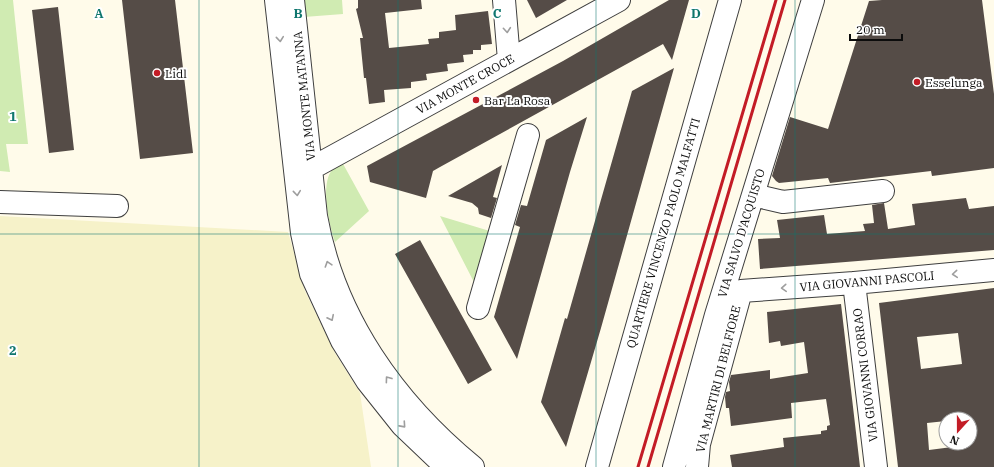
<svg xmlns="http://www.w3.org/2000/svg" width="994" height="467" viewBox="0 0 994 467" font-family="'IBM Plex Serif',serif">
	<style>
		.farmland { fill: #f6f2c9 }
		.green { fill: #d0ebb2 }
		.building { fill: #554c47; fill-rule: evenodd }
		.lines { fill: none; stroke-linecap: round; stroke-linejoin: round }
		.minor-casing { stroke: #3f3f3f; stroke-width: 24 }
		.minor { stroke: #fff; stroke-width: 22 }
		.rail { stroke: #c31c26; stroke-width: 3 }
		.oneway { stroke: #9e9e9e }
		.grid { fill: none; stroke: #0f766e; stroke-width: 1; stroke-opacity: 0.55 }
		.poi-dot { fill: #c31c26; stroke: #fff; stroke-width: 1.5 }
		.labels { text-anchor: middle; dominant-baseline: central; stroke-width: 4; stroke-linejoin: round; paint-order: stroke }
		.poi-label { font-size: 12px; fill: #0c0c0c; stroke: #fff; text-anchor: start }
		.street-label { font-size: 12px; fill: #0c0c0c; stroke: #fff }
		.grid-label { font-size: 13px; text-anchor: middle; font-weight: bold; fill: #0f766e; stroke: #fff; stroke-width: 4; stroke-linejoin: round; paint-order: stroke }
	</style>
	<rect width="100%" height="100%" fill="#fffbea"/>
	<path class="farmland" d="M0 216 288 232 305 291 335 353 360 393 371 467H0Z"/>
	<path class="green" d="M0 0H13L28 144H6L10 172 0 171Z
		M302 0H342L343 14 304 17Z
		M342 162 369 211 335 242C329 225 320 185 332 170 334 167 339 164 342 162Z
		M440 216 493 232 477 288Z"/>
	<path class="building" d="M122 0H175L193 153 140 159Z
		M358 0H421L422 9 385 13 389 48 429 44 428 39 439 38V32L456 30 455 15 488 11 492 44 481 45V50H473V54L463 55 464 62 447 64 448 71 426 74 427 80 411 82V88L384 90 385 102 369 104 366 78H364L360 38H363L356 9 358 8Z
		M527 0H567L536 18Z
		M669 0H689L672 60 663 44 440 167 433 171 426 198 370 182 367 166 563 61Z
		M882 0H982L994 94V168L932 176 931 171 830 183 828 178 779 183 776 181 772 176 790 117 828 129 869 1Z
		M58 7 74 150 49 153 32 10Z
		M674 68 601 328 566 447 541 402 565 318 567 319 632 91Z
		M587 117 570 172 517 359 494 317 520 227 515 225 521 205 527 206 546 140Z
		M502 165 493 197 497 198 491 218 479 214 478 208 472 203 448 196Z
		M966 198 969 209 994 206V250L760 269 758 239 780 238 777 220 824 215 827 234 865 231 863 224 874 223 872 205 884 203 888 229 915 225 912 204Z
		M420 240 492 370 468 384 395 254Z
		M994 288V467H898L879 303ZM958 333 962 364 921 369 917 337ZM946 419H970V443H959L960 446 929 450 927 423 946 421Z
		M841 304 860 467H732L730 455 784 447 783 438 821 434V431L827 430V426L830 425 826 399 791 403 792 418 731 426 729 408H726L725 397 726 392 730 391 729 382 731 375 770 370V379L808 373 804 342 781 346 780 341 769 343 767 312Z"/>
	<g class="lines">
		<g class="minor-casing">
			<path id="minor" d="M276 0 302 233 311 274 342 341 367 381 402 425 446 467
				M293 0 316 216C334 318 395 403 473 467
				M504 0 509 60
				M312 168 619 0
				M753 195 783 202 883 191
				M0 202 117 206
				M854 283 876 467
				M478 308 528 135
				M597 467 730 0
				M674 467 716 315 813 0
				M697 467 699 444 741 291 854 283 994 270"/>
		</g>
		<use href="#minor" class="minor"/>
		<path class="rail" d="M638 467 776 0
			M648 467 785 0"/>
	</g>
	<defs><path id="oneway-chevron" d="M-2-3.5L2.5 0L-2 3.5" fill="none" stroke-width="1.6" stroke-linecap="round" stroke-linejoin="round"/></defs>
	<g class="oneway">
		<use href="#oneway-chevron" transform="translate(507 30) rotate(85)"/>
		<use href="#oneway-chevron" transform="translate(280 39) rotate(84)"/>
		<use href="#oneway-chevron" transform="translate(297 193) rotate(84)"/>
		<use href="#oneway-chevron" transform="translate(328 264) rotate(-108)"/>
		<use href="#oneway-chevron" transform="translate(955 274) rotate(175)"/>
		<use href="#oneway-chevron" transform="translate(784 288) rotate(176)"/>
		<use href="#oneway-chevron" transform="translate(331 318) rotate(64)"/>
		<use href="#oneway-chevron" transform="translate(388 379) rotate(-126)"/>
		<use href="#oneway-chevron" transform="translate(403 425) rotate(48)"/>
	</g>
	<path class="grid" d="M199 0V467M398 0V467M596 0V467M795 0V467M0 234H994"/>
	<g class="poi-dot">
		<circle cx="157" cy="73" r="4"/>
		<circle cx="917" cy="82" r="4"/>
		<circle cx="476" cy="100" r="4"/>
	</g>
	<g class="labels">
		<g class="poi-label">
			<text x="165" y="73">Lidl</text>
			<text x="925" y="82">Esselunga</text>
			<text x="484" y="100">Bar La Rosa</text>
		</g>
		<g class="street-label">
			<text transform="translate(465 84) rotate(-29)">VIA MONTE CROCE</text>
			<text transform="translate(304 96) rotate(-96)">VIA MONTE MATANNA</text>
			<text transform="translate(663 233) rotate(-74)">QUARTIERE VINCENZO PAOLO MALFATTI</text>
			<text transform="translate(741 233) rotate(-73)">VIA SALVO D'ACQUISTO</text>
			<text transform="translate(867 281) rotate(-5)">VIA GIOVANNI PASCOLI</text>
			<text transform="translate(865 375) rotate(-97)">VIA GIOVANNI CORRAO</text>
			<text transform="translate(718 379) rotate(-76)">VIA MARTIRI DI BELFIORE</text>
		</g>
	</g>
	<g class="grid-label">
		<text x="99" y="18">A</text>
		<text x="298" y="18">B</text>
		<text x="497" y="18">C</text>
		<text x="696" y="18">D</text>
		<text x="13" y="121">1</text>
		<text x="13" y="355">2</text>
	</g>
	<g transform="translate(958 431) rotate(201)"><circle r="19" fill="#ffffff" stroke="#9e9e9e"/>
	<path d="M0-3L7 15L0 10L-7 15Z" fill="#c31c26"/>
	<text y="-6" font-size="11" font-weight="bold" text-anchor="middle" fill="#0c0c0c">N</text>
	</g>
	<path d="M850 34v6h52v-6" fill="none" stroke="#0c0c0c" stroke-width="2"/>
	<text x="856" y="34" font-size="12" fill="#0c0c0c" stroke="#ffffff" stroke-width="3" paint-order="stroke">20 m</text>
</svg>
